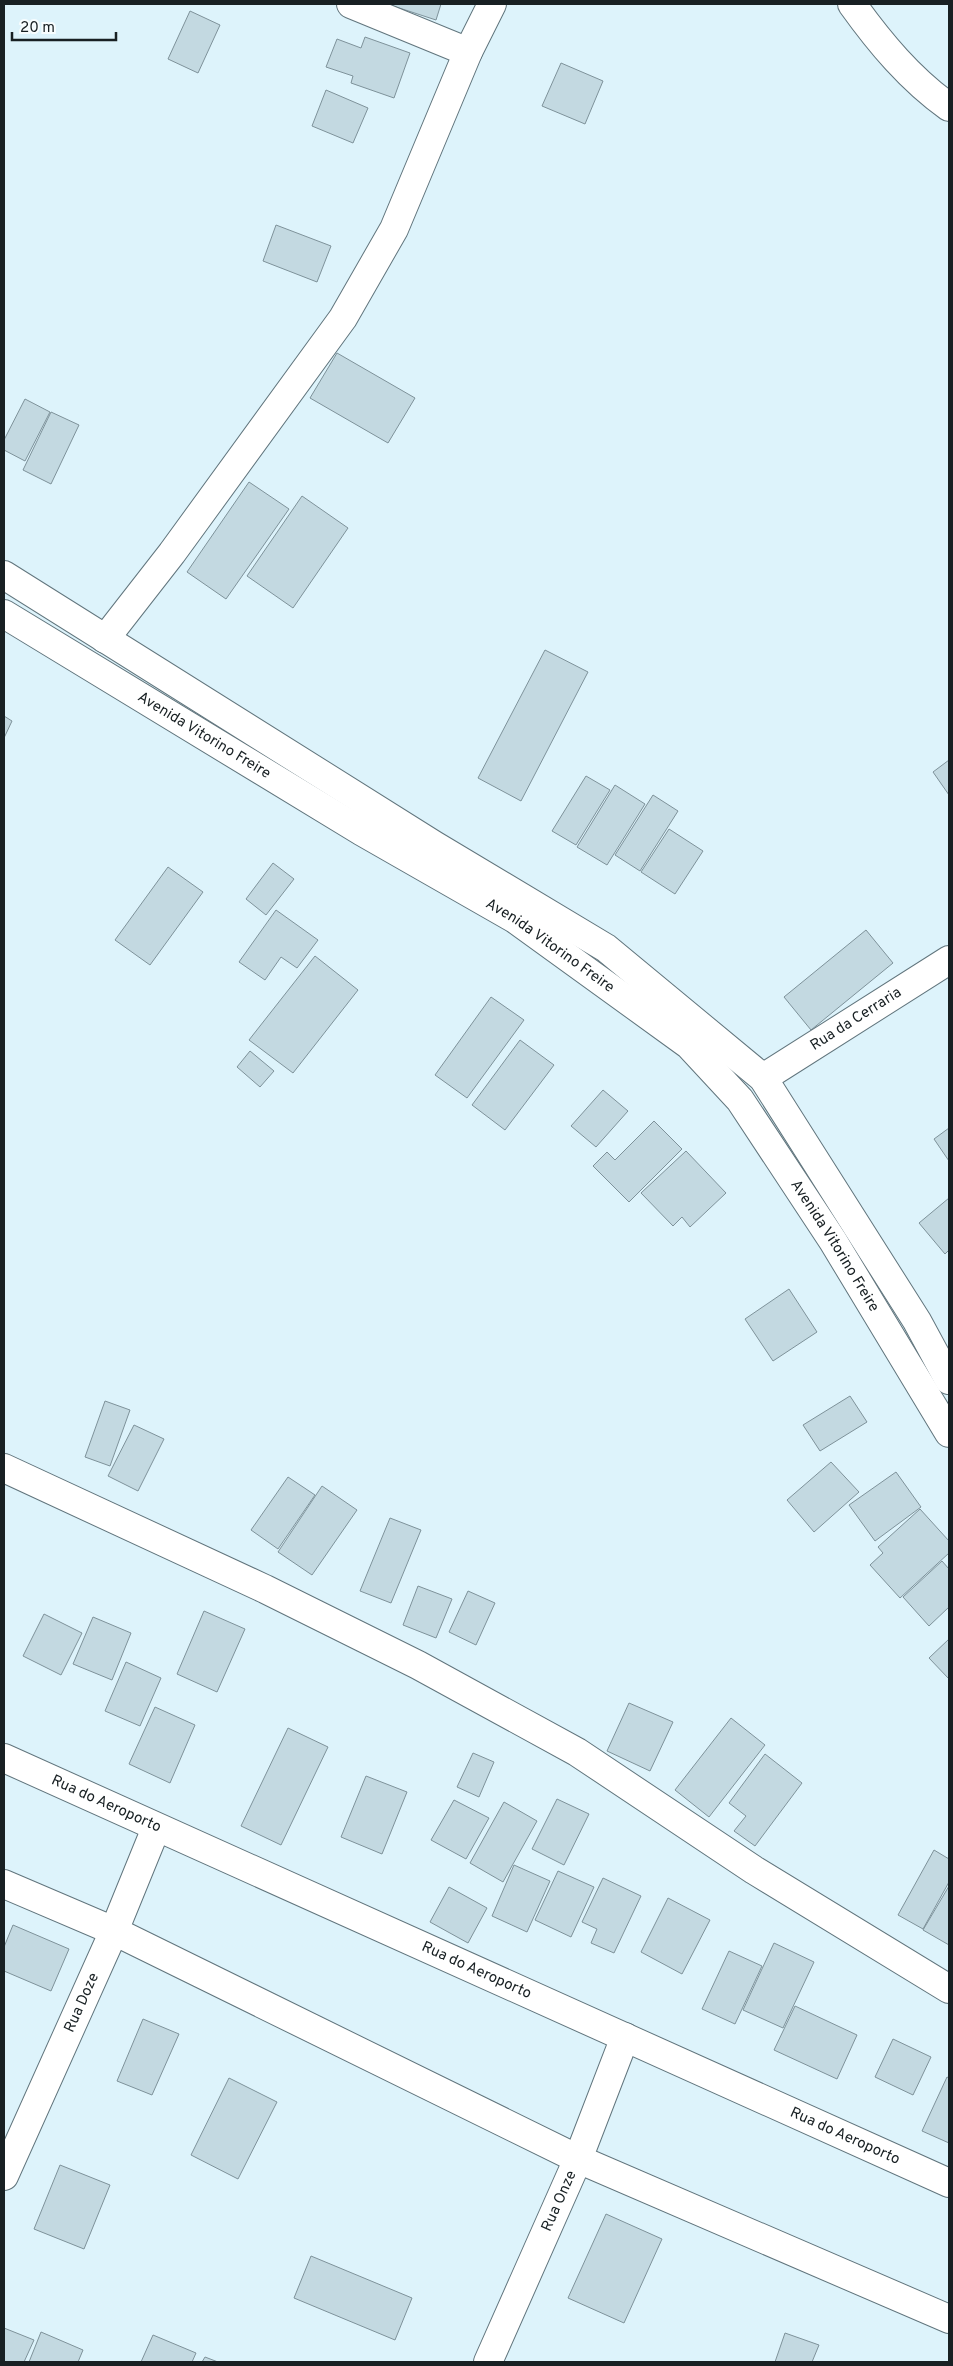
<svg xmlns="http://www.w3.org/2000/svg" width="953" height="2366" viewBox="0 0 953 2366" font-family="Overpass,sans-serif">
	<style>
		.building { fill: #c3d9e1; stroke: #7e929a }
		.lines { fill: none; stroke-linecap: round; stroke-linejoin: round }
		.street-casing { stroke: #61757d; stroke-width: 30 }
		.secondary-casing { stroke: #61757d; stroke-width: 30 }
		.street { stroke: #fff; stroke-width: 28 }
		.secondary { stroke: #fff; stroke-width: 28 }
		.labels { text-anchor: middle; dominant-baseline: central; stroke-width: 4.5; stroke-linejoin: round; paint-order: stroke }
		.street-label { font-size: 15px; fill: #182023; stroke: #f8fdfe }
	</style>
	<rect width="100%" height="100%" fill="#ddf3fb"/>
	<path class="building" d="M387 4H441L436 20Z
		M190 11 220 25 198 73 168 59Z
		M365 37 410 53 394 98 351 83 353 76 326 67 337 39 361 48Z
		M561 63 603 81 585 124 542 106Z
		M326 90 368 108 353 143 312 126Z
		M276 225 331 246 317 282 263 261Z
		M337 353 415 398 388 443 310 398Z
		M25 399 50 412 25 461 4 450V440Z
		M51 412 79 425 51 484 23 470Z
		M249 482 289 509 226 599 187 572Z
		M302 496 348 528 293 608 247 576Z
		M545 650 588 672 521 801 478 778Z
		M4 716 12 721 4 738Z
		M949 760V795L933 772Z
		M586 776 610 790 576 845 552 831Z
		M615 785 645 804 607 865 577 847Z
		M653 795 678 811 640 871 615 855Z
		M669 829 703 851 675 894 641 872Z
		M273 863 294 879 266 915 246 899Z
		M168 867 203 892 150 965 115 940Z
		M276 910 318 940 297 968 281 957 265 980 239 962Z
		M866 930 893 963 811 1030 784 997Z
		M315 956 358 990 293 1073 249 1040Z
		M491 997 524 1020 467 1098 435 1075Z
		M520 1040 554 1065 505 1130 472 1105Z
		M250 1051 274 1071 260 1087 237 1067Z
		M603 1090 628 1111 596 1147 571 1126Z
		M654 1121 682 1149 629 1202 593 1166 607 1152 615 1160Z
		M949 1128V1161L934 1139Z
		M686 1151 726 1193 690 1227 682 1217 673 1226 641 1193Z
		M949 1198V1250L945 1254 919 1223Z
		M789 1289 817 1332 773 1361 745 1319Z
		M850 1396 867 1422 820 1451 803 1425Z
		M105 1401 130 1410 110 1466 85 1457Z
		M134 1425 164 1439 138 1491 108 1476Z
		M831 1462 859 1492 814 1532 787 1500Z
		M896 1472 921 1507 875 1541 849 1505Z
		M288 1477 315 1495 278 1549 251 1530Z
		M322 1486 357 1510 312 1575 278 1552Z
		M920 1509 949 1541V1553L900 1598 870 1565 883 1553 878 1547Z
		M390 1518 421 1530 391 1603 360 1591Z
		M942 1561 949 1569V1607L929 1626 903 1597Z
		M418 1586 452 1599 436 1638 403 1625Z
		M468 1591 495 1603 476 1645 449 1632Z
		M204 1611 245 1629 217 1692 177 1674Z
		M44 1614 82 1633 61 1675 23 1656Z
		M93 1617 131 1633 112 1680 73 1664Z
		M949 1639V1679L929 1658Z
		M126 1662 161 1678 140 1726 105 1711Z
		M629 1703 673 1722 650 1771 607 1751Z
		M155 1707 195 1725 170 1783 129 1764Z
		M731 1718 765 1745 709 1817 675 1790Z
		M288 1728 328 1747 281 1845 241 1826Z
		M473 1753 494 1762 479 1797 457 1787Z
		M765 1754 802 1783 755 1846 734 1831 746 1816 729 1803Z
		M366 1776 407 1792 382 1854 341 1837Z
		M557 1799 589 1814 564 1865 532 1849Z
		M454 1800 489 1818 466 1859 431 1840Z
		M504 1802 537 1821 503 1882 470 1863Z
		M934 1850 949 1859V1882L923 1929 898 1915Z
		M514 1865 550 1881 527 1932 492 1916Z
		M558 1871 594 1887 571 1937 535 1920Z
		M603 1878 641 1896 614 1953 591 1943 597 1929 582 1922Z
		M949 1886V1945L923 1930Z
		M449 1887 487 1908 468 1943 430 1922Z
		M668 1898 710 1920 682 1974 641 1952Z
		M13 1925 69 1949 51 1991 4 1971V1947Z
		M774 1943 814 1962 783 2028 743 2010Z
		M729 1951 762 1966 735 2024 702 2009Z
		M795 2006 857 2035 837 2079 774 2050Z
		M143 2019 179 2034 152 2095 117 2081Z
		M893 2039 931 2057 913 2095 875 2077Z
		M947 2077 949 2078V2143L922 2131Z
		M229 2078 277 2102 238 2179 191 2155Z
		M60 2165 110 2185 84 2249 34 2229Z
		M606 2214 662 2239 624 2323 568 2298Z
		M311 2256 412 2298 395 2340 294 2298Z
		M4 2328 34 2340 24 2362H4Z
		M41 2332 83 2350 78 2362H29Z
		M785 2333 819 2345 812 2362H775Z
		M153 2335 196 2353 192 2362H141Z
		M205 2357 218 2362H202Z"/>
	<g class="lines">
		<g class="street-casing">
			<g id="street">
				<path d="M351 4 468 52"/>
				<path d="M852 4C880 43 910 79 949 107"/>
				<path d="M105 639 172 553 343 318 394 229 468 52 492 4"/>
				<path id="s1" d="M763 1078 949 960"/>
				<path d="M4 1468 265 1589 418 1665 577 1752 754 1870 949 1989"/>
				<path id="s2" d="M4 1758 949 2183"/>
				<path d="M4 1884 114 1931 578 2159 949 2319"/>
				<path id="s3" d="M4 2176 114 1931 156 1828"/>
				<path id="s4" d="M488 2362 578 2159 625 2037"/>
			</g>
		</g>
		<g class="secondary-casing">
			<g id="secondary">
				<path d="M4 575 434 845 606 948 763 1078 917 1321 949 1380"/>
				<path id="s5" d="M4 614 361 831 515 919 689 1045 740 1100 833 1241 949 1433"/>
			</g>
		</g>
		<use href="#street" class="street"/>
		<use href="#secondary" class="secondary"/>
	</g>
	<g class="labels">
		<g class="street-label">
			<text stroke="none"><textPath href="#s5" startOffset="234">Avenida Vitorino Freire</textPath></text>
			<text stroke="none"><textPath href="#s5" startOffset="639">Avenida Vitorino Freire</textPath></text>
			<text stroke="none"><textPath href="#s1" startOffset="110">Rua da Cerraria</textPath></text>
			<text stroke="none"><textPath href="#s5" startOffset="1059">Avenida Vitorino Freire</textPath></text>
			<text stroke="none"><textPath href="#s2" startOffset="112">Rua do Aeroporto</textPath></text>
			<text stroke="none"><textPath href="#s2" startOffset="518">Rua do Aeroporto</textPath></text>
			<text stroke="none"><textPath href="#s3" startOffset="190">Rua Doze</textPath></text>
			<text stroke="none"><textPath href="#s2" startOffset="922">Rua do Aeroporto</textPath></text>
			<text stroke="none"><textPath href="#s4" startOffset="176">Rua Onze</textPath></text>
		</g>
	</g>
	<rect width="953" height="2366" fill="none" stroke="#182023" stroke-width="10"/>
	<path d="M12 32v8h104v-8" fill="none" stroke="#182023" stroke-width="2.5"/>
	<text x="20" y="32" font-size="15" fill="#182023" stroke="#f8fdfe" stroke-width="4" paint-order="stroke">20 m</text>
</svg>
